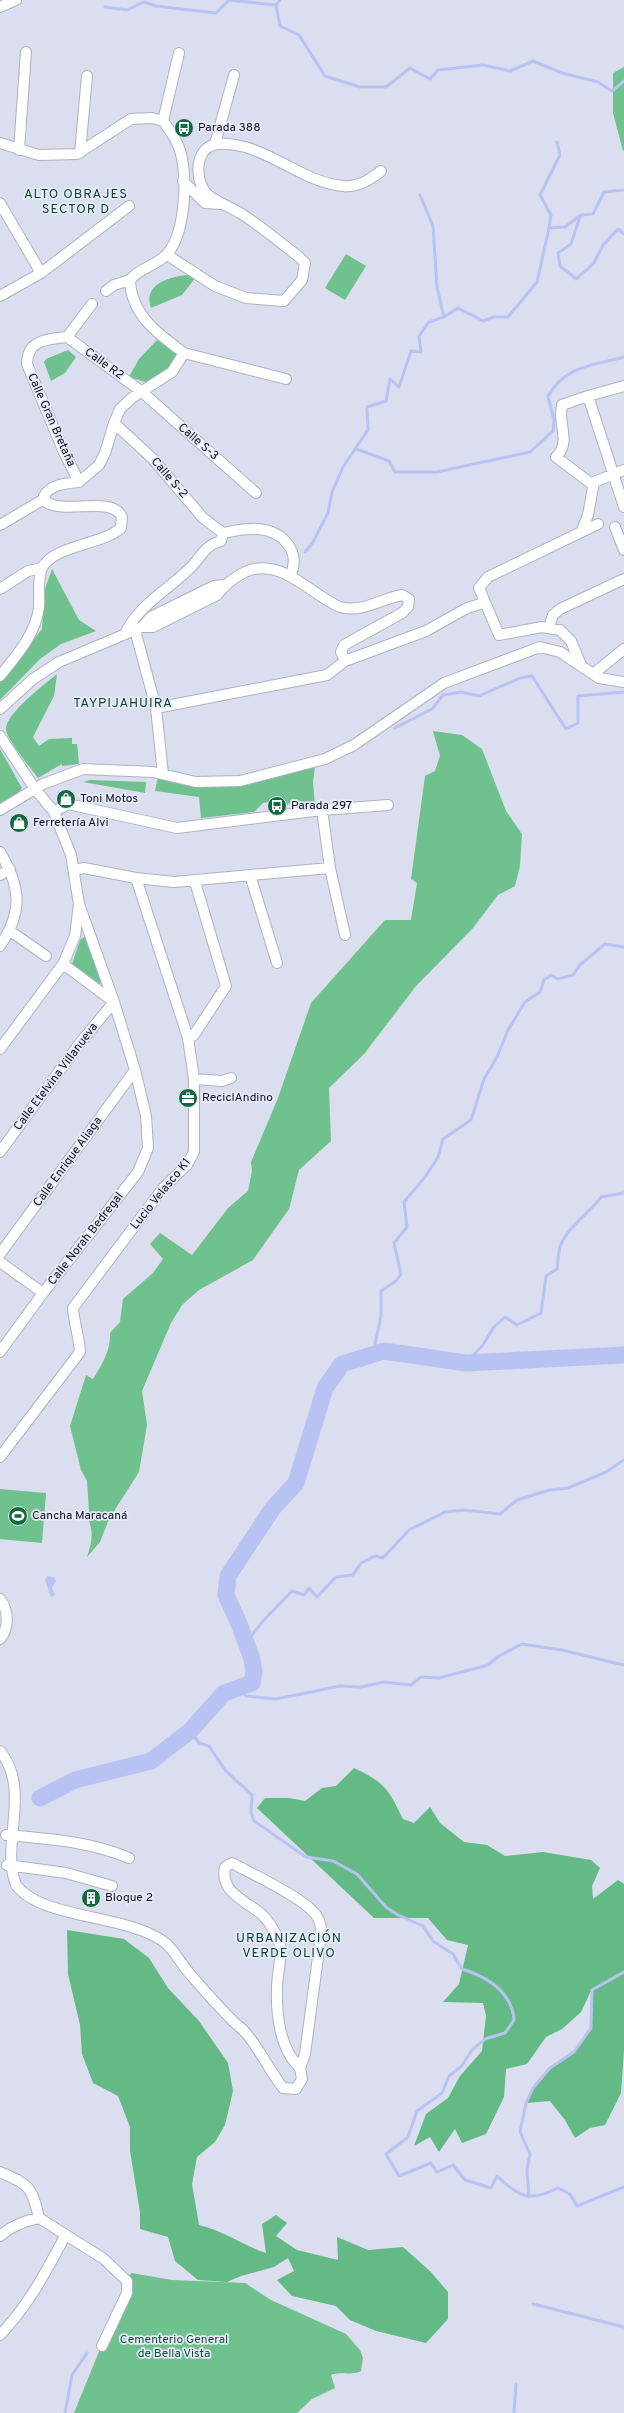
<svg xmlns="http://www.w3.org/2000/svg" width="624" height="2413" viewBox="0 0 624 2413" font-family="Overpass,sans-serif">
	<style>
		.green { fill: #6fc18e }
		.forest { fill: #64ba85 }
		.water { fill: #b9c3f3 }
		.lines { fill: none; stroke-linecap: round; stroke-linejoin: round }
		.stream { stroke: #b9c3f3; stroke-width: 3 }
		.river { stroke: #b9c3f3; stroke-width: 17 }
		.minor-casing { stroke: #aeb1c1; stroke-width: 12 }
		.minor { stroke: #fff; stroke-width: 10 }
		.labels { text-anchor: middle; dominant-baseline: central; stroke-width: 3.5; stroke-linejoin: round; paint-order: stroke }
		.poi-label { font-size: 12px; fill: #0e0f14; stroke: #e7ebfb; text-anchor: start }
		.street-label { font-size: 12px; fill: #0e0f14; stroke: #e7ebfb }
		.park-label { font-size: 12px; fill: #10522f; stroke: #e7ebfb }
		.neighbourhood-label { font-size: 13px; letter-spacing: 1px; fill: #084527; stroke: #e7ebfb }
	</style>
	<rect width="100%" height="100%" fill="#dadeee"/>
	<path class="green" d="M624 67V150L623 151 613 113V73Z
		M346 254 366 266 345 300 325 288Z
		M189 275 196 277 182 295 151 308C142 284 171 276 189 275Z
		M157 340 179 354 176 365 149 383 129 377 139 359Z
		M68 350 76 357 65 373 51 381 44 362 46 359Z
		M52 569 79 620 96 631 61 644 40 659 0 700V683L42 629 45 589Z
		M57 674 54 696 33 737 39 746 49 739 72 738V744H77L79 764 62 766V764L38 778C30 767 9 743 6 730 4 715 46 683 57 674Z
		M433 731 462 735 482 749 506 811 522 834 520 866 515 886 498 895 473 928 416 986 364 1054 329 1088 331 1141 299 1170 289 1209 253 1260 199 1290 182 1305 171 1323 142 1391 147 1425 139 1472 109 1519 100 1542 87 1557C93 1540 94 1528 85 1513L89 1511 87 1481 81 1470 70 1426 86 1375 93 1379C102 1365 111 1350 110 1333L120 1322 123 1299 153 1273 163 1259 150 1244 160 1233 192 1255 228 1208 248 1191 252 1171 251 1162 278 1098 311 1003 385 920H411L417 883 411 879 425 776 435 771 440 756Z
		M0 749 22 788 18 794 0 804Z
		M316 759 313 782 315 807 294 809 289 803 287 805 283 802 281 804 276 801 263 803 254 812 201 818 199 797 155 791 158 777 220 783Z
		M90 780 146 782 145 793 83 782Z
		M84 937 87 938 102 981 100 984 72 964 80 940Z
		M0 1489 46 1493 42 1543 0 1539Z
		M131 2273 172 2280 245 2283 271 2300 346 2334 360 2350 363 2358 361 2371C351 2376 342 2371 331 2375L335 2388 312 2399 297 2413H74Z"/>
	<path class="forest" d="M354 1768C385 1783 388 1788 403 1819L414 1823 430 1807 440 1823 464 1842 487 1845 505 1856 543 1852 591 1860 600 1868 592 1886 593 1899 618 1880 624 1884V2050L621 2093 605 2125 590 2128 575 2138 565 2120 550 2101 526 2103 533 2088 550 2068 574 2052 591 2028V1991L581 2012 562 2029 546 2037 527 2064 506 2069 504 2097 486 2134 462 2143 455 2129 439 2152 430 2137 414 2146 426 2114 448 2098 460 2076 482 2051 486 2016 483 2003 443 2002 459 1984 468 1945 447 1940 428 1918H374L257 1808 265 1798H289L305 1801 322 1788 336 1786Z
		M67 1930 124 1939 149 1958 168 1988 199 2021 228 2063 233 2091 225 2125 215 2142 197 2157 192 2184 199 2225C224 2231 242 2245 266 2253L262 2224 276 2215 287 2223 276 2236 297 2250 338 2260 337 2237 368 2250 403 2247 431 2272 448 2292V2319L426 2343 376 2331 350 2320 336 2306 292 2296 277 2280 294 2271 288 2258 274 2267 241 2276 227 2282 198 2280 175 2261 168 2237 140 2229V2212L130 2151V2127L118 2096 93 2083 82 2054 80 2025 68 1974Z"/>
	<path class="water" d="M47 1576 54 1577 56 1581 52 1588 55 1595 51 1597 45 1580Z"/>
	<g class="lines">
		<path class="stream" d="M276 5 280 0
			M105 7 127 10 144 2 156 6 216 13 229 0 276 5 280 26 299 35 325 76 360 87H386L410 68 430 79 438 70 483 65 510 71 533 61 562 73 598 82 612 91 624 81
			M420 195 433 226 437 287 444 317
			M580 216 571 244 558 253 560 266 576 279 594 263 603 245 618 229 624 234
			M549 228 551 215 540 195 560 155 557 142
			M356 449 389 461 395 472H437L530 452 553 431 554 420 548 396C566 365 592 366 624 357
			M305 552 313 542 328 513 332 492 343 467 368 430 367 407 386 401 390 379 399 387 411 351 421 352 419 336 429 322 444 317 458 308 483 321 494 317H508L537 282 549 228 565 227 581 215 593 214 604 192 624 190
			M395 728 432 709 443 695 461 692 479 696 520 678 532 676 566 729 578 723V696L624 692
			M373 1354 381 1316V1291L396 1281 401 1274 394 1243 407 1227 404 1202 425 1177 438 1157 443 1139 471 1120 484 1079 497 1057 508 1030 525 1002 540 992 544 980 551 975 558 979 573 975 580 965 605 944 624 947
			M466 1363 483 1345 493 1328 505 1317 517 1325 541 1313 546 1276 557 1269C558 1262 558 1254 560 1247 567 1227 589 1214 601 1197L624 1193
			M246 1642 264 1620 292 1591 304 1595 309 1588 317 1597 336 1577 353 1575 361 1563 375 1556 383 1558 409 1530 445 1512 464 1510 500 1514 517 1500 550 1490 568 1488 606 1472 624 1460
			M239 1689 246 1696 276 1699 340 1686 360 1687 384 1682 411 1685 421 1677 439 1678 488 1665 499 1656 522 1644 562 1650 624 1665
			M190 1731 199 1743 209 1746 225 1770 252 1795 251 1813 254 1821 306 1857 333 1861 357 1874 386 1907 398 1915 423 1926 433 1941 453 1954 462 1969C487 1977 512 1992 514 2020L505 2033 485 2039 472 2050 462 2066 449 2076 442 2093 417 2111 408 2137 386 2154 399 2176 431 2163 437 2172 453 2165 465 2180 491 2188 497 2176C520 2198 530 2202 558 2188L570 2194 577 2206 624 2187
			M529 2197 527 2170 530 2154 520 2132 526 2103 533 2088 550 2068 574 2052 591 2028 592 1990 624 1972
			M533 2304 624 2327
			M65 2413 72 2375 87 2353
			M514 2413 516 2384"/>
		<path class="river" d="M40 1798 75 1780 151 1761 190 1731 224 1693 252 1683 254 1672 252 1659 240 1626 226 1595 228 1576 273 1508 296 1483 325 1388 342 1364 384 1351 466 1363 624 1355"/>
		<g class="minor-casing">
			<path id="minor" d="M0 7 16 0
				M163 121 179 53
				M0 143 39 155 77 154 131 119 152 118 163 121C169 129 174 136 178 145 189 170 186 233 167 254 157 266 140 267 130 280 131 315 158 334 184 353L172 372 133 397 120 409 114 423 105 453 99 465 79 482
				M215 144 234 75
				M19 150 26 52
				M80 153 87 76
				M183 181 205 203 221 204
				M0 203 41 273
				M167 255 215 286 246 298 284 301 302 280 305 263 298 256C279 242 260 225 240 213 229 206 215 202 206 193 197 182 195 161 205 150 214 140 233 144 245 147 278 156 308 183 343 186 357 188 371 179 381 171
				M106 291 114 285 130 280
				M0 296 41 273 129 206
				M67 337 141 391 256 493
				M67 337C47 339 27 340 27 364L63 450 79 482
				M67 337 92 304
				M184 353 286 379
				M588 396 624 507
				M114 423 152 458 203 518 223 533
				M593 485 556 457C572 441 557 424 562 405L588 396 624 386
				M0 525 44 499
				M615 527 624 550
				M582 530 588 515 594 482 624 470
				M223 533C234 531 247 528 258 529 283 531 302 552 290 576
				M0 589 28 571 42 568
				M142 627 151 617 214 586 224 585
				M549 627 553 615 560 609 624 579
				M135 630 156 708 163 774
				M125 634C139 604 170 589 192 566 202 556 205 545 221 541L223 533
				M581 665 571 641 560 630 542 627 499 635 479 588 488 577 598 524
				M593 674 624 649
				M0 676C16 656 36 634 39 607 40 595 37 579 42 568 54 545 102 545 121 528L122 517C112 495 65 515 46 502L44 496C50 484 68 483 79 482
				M156 708 327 675 345 661 426 631 467 608 484 603
				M0 709 33 679 59 662 142 627H153L217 595C225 584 233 578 245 572 276 558 302 585 327 600 331 602 336 606 340 607 363 613 380 599 402 595L409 599 408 607 402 613 344 645 341 652 345 661
				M0 736 35 789 54 812 71 855 79 904 75 936 63 964 0 1049
				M0 810 43 784 83 769 153 772 196 782 240 781 325 759 354 745 444 683 540 647 560 652 599 678 624 682
				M322 810 330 868 345 935
				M54 812 68 804 177 828 322 810 388 805
				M0 852C21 887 23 912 0 946
				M74 870 84 868 136 878 174 882 330 868
				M0 875 10 869
				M250 875 277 963
				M10 931 46 956
				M63 964 114 1002
				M188 1038 194 1035 226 986 195 882
				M194 1079 222 1081 231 1078
				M0 1152 80 1043 114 1002
				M0 1254 135 1070
				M0 1262 43 1293
				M0 1352 43 1293 138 1172 148 1148 146 1116 135 1070 114 1002 79 904
				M0 1457 80 1352C79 1336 74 1323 73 1308L163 1188 187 1165 194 1152V1079L188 1038 136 878
				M0 1599C9 1610 9 1629 0 1639
				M0 1751C32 1790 0 1844 16 1885 41 1919 124 1914 163 1941 174 1949 181 1964 190 1974 203 1989 217 2005 231 2019 235 2024 242 2028 246 2033 260 2050 270 2071 283 2088L296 2089 302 2079 300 2068 305 2054 321 1935C321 1927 321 1922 316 1915 304 1898 252 1874 232 1863L225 1867C220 1891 243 1900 259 1912 268 1919 277 1934 280 1945 282 1959 277 1974 277 1988 276 2015 280 2049 300 2068
				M6 1835C48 1839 89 1841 129 1858
				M7 1865 66 1873 112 1886
				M0 2172C29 2184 32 2187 39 2218L104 2259 127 2281V2293L102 2346
				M0 2236C11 2226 24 2221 39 2218
				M0 2335C28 2306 46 2272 65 2236"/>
		</g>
		<use href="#minor" class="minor"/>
	</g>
	<defs>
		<g id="bus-disc" transform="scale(1)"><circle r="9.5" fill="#106a3e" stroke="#e7ebfb"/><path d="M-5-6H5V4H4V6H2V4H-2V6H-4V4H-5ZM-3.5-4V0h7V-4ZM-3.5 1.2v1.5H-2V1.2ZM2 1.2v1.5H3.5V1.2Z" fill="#fff"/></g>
		<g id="shop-disc" transform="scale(1)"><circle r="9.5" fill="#106a3e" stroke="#e7ebfb"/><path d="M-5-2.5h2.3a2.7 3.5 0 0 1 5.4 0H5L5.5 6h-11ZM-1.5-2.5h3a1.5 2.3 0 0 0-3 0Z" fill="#fff"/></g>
		<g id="office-disc" transform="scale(1)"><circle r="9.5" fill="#106a3e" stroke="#e7ebfb"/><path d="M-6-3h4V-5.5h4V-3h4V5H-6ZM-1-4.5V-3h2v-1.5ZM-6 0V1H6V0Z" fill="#fff"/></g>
		<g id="stadium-disc" transform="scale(1)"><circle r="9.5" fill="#106a3e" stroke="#e7ebfb"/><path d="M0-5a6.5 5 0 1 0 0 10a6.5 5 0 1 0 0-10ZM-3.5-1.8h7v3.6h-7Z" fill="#fff"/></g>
		<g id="building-disc" transform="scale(1)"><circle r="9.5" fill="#106a3e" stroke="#e7ebfb"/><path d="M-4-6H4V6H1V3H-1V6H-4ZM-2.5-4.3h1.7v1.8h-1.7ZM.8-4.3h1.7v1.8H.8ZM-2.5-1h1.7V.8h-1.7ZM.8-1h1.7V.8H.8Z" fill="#fff"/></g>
	</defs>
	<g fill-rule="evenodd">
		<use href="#bus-disc" x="184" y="128"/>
		<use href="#shop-disc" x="66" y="799"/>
		<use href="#bus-disc" x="277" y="806"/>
		<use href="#shop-disc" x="19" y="823"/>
		<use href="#office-disc" x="188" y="1098"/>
		<use href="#stadium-disc" x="18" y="1516"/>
		<use href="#building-disc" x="91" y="1898"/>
	</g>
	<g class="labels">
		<g class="poi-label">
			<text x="198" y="128">Parada 388</text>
			<text x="80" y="799">Toni Motos</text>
			<text x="291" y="806">Parada 297</text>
			<text x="33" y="823">Ferretería Alvi</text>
			<text x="202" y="1098">ReciclAndino</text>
			<text x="32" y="1516">Cancha Maracaná</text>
			<text x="105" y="1898">Bloque 2</text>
		</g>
		<g class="street-label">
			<text transform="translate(104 364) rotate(36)">Calle R2</text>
			<text transform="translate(51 420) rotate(66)">Calle Gran Bretaña</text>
			<text transform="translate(198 442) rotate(41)">Calle S-3</text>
			<text transform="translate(169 478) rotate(49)">Calle S-2</text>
			<text transform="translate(56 1077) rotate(-53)">Calle Etelvina Villanueva</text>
			<text transform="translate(68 1162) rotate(-54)">Calle Enrique Aliaga</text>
			<text transform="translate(161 1194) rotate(-51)">Lucio Velasco K1</text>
			<text transform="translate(86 1239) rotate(-52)">Calle Norah Bedregal</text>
		</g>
		<g class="park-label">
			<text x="174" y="2340">Cementerio General<tspan x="174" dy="14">de Bella Vista</tspan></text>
		</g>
		<g class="neighbourhood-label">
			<text x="76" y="195">ALTO OBRAJES<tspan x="76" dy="15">SECTOR D</tspan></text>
			<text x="123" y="704">TAYPIJAHUIRA</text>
			<text x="289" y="1939">URBANIZACIÓN<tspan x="289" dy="15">VERDE OLIVO</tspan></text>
		</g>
	</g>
</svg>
